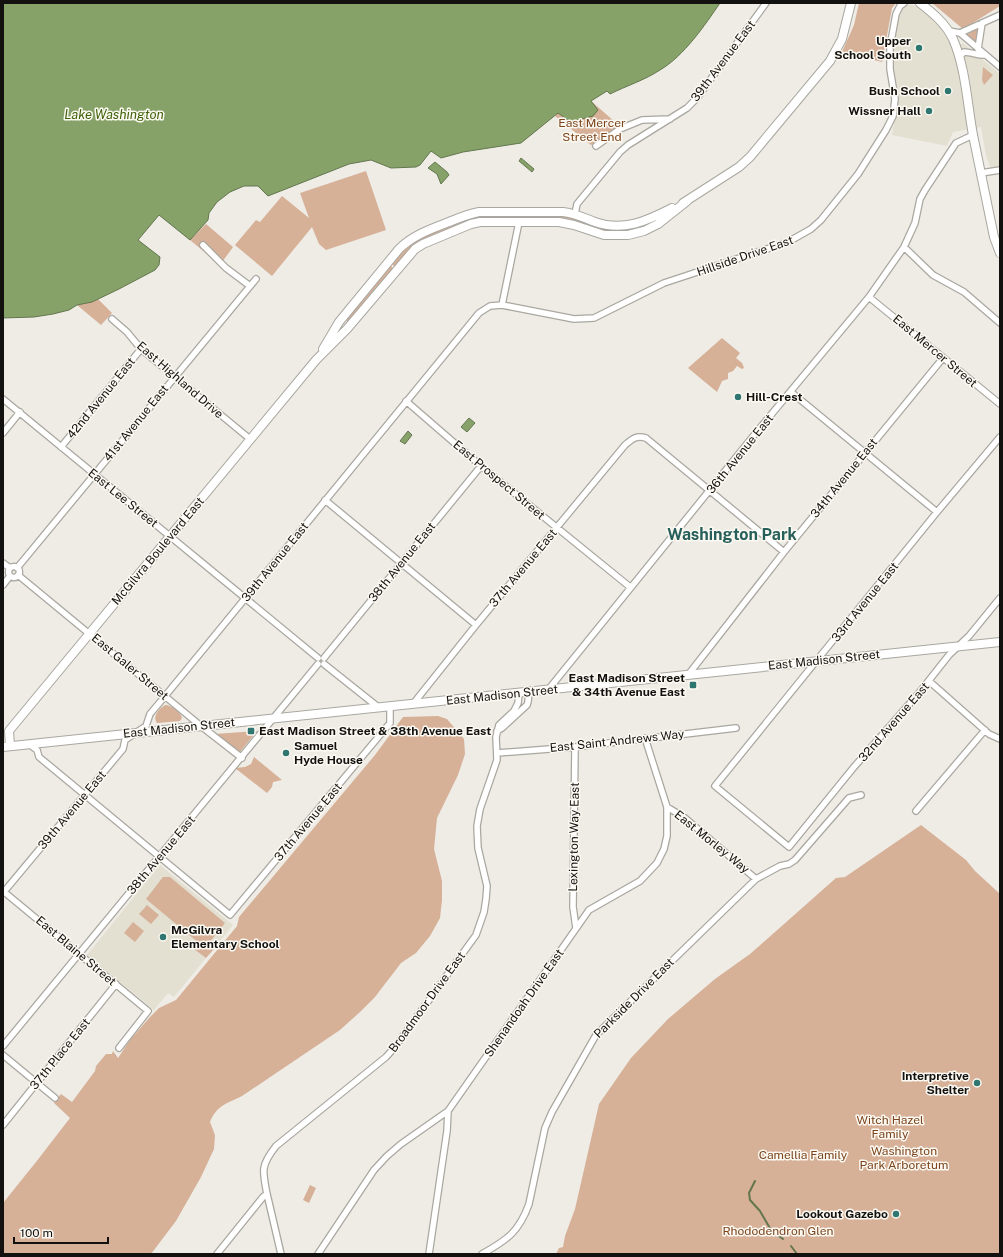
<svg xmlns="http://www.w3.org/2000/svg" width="1003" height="1257" viewBox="0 0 1003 1257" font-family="'Public Sans',sans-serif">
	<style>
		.built { fill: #e4e0d1 }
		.green { fill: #d7b098 }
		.water { fill: #86a269; stroke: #63764e }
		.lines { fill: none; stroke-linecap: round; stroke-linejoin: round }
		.stream { stroke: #63764e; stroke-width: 2 }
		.street-casing { stroke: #a9a7a0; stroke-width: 8 }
		.secondary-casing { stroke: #a9a7a0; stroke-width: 10 }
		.street { stroke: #fff; stroke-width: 5.5 }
		.secondary { stroke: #fff; stroke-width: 8 }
		.poi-dot { fill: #2e766f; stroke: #fbf9f2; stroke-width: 1.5 }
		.labels { text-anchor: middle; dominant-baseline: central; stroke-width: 3; stroke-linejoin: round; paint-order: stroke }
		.poi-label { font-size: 12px; font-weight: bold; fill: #12110f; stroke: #fbf9f2; text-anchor: end }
		.street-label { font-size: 12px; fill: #12110f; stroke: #fbf9f2 }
		.park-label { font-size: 12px; fill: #7b441c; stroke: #fbf9f2 }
		.water-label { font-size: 13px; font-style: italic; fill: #3f6108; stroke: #fbf9f2 }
		.district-label { font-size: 16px; font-weight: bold; fill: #275f5a; stroke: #fbf9f2 }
	</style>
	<rect width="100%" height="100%" fill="#eeece5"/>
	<path class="built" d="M907 5H913L923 9 944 30 954 48 963 43 1000 74V170L992 171 986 156 981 127 953 132 947 146 892 135 895 116 892 66 893 54 898 22 901 10Z
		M160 865 233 925 174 997 168 993 154 1010 87 955Z"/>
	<path class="green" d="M859 3H896L892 8 882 62 842 52 854 25Z
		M932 3H1000V6L963 29Z
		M979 28 976 43 966 35Z
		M983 67 993 75 984 85 982 80Z
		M591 101 622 128 591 145 555 116 558 113 571 122Z
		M366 171 386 230 326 250 319 244 312 227 272 276 235 245 256 220 260 222 282 196 309 218 300 193Z
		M480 215 568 216 641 225 650 223V225L627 233 607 232 578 223 483 219 421 242 395 267 392 264 406 246 420 237 471 216Z
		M206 224 233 247 220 265 190 240Z
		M391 266 394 269 349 322 347 321V319Z
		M98 299 112 313 101 325 77 305 92 302Z
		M722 338 740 353 736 358 742 363 744 368 742 369 737 366 733 371 728 373V379L722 381 717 392 688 368Z
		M165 705C171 705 181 712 182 718L180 721 157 723C152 716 159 709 165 705Z
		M438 716 447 719 464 739 465 754 458 775 437 818 434 849 442 881V900L440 918 430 936 416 953 401 963 375 997 360 1012 340 1030 242 1096C226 1104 217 1105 210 1122L215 1135 214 1149 201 1177 176 1221 151 1254H3V1203L36 1162 70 1118 54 1103 61 1094 72 1102 95 1071 96 1066 106 1054H112L113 1051 118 1058 130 1040 150 1017 159 1008 176 1000 237 926 239 917 375 755 403 717Z
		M257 731 239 753 215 734Z
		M254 757 282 780 273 782 272 787 267 793 235 768 245 767 251 764Z
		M921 825 966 860 975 871 1000 894V1254H556L559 1248 563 1247 565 1236 575 1209 599 1104 631 1058 668 1019 715 979 750 954 836 878 845 877Z
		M163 877H170L225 923 208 944 214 949 206 958 194 949 197 945 200 944 146 899Z
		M147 905 159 915 151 924 139 914Z
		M133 922 144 931 135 942 124 933Z
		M310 1185 316 1188 309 1203 303 1200Z"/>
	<path class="water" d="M3 3H720C705 25 684 56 660 70 645 80 626 86 610 94L607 91 591 101 598 110 593 116 571 122 558 113 521 143 463 152 441 158 431 151 420 165 416 167 391 168 371 160 349 164 268 196 258 186H244L230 192 217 202 209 213 208 220 190 240 159 215 138 240 160 257 159 265 155 270 119 289 92 302 77 305 69 310 53 314 34 317 3 318Z
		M521 158 534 169 532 172 519 161Z
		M435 162 447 172 449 175 441 184 437 174 428 168Z
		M469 418 475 423 467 432 461 427Z
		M408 431 412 435 405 444 400 441Z"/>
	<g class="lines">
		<path class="stream" d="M755 1181 749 1193 750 1200 760 1211 771 1230 783 1239
			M791 1246 797 1254"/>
		<g class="street-casing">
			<path id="street" d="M949 31 960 33 1000 67
				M960 33 1000 15
				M978 49 982 23
				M959 57 964 52C971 52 979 56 985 55
				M596 146 620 129 642 120 670 119
				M981 173 1000 170
				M575 214 577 204 620 152 628 145 687 108 697 98 766 3
				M203 245 226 268 250 286
				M904 247 933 275 964 292 1000 323
				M869 297 1000 404
				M502 305 519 222
				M112 319 127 332 141 349 250 439
				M791 392 937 512
				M3 399 318 658
				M406 401 481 466 630 587
				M3 433 20 412
				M1000 437 937 512 715 786 789 847 854 767 919 693 949 655 969 636 1000 598
				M61 447 141 349
				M325 500 476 625
				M3 563 10 568
				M8.5 572a5.5 5.5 0 1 1 11 0a5.5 5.5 0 1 1-11 0Z
				M17 568 256 279
				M18 575 201 726 242 758
				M3 585 10 576
				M324 658 481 466
				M324 664 378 707
				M688 675 784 552 943 358
				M929 681 989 734 1000 739
				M548 690 755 434 869 297 904 247 915 223 920 199 925 190 956 143 973 135
				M413 704 476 625 625 445C632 439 636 435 646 438L784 552
				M497 731 502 728 527 705 528 702 529 692
				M29 744 37 750 39 757 230 915 390 723V706
				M575 747 573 907 576 928
				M497 753 575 747 736 728
				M667 807 685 818 756 879
				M916 811 985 730
				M3 891 148 1011 119 1048
				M3 893 123 749 125 740 146 726 150 714 161 701 479 313 490 306 502 305 574 319 594 318 664 283 788 242 811 229 821 220 858 174 886 130 893 116 895 99 890 69V47L896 14 900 6 904 3
				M3 1046 318 664
				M3 1055 55 1098
				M3 1125 116 984
				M267 1194 281 1254
				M217 1254 263 1197 267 1194C262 1170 261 1165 276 1146L386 1057 395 1047 476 935 484 912 486 899 487 886 478 848 477 826 480 809 497 760 496 737 499 725 514 711 518 703 519 693
				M318 1254 374 1170 387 1156 401 1144 448 1111 589 910 640 881 657 863 664 849 667 836V807L645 738
				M429 1254 447 1131 448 1111
				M482 1254C507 1240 519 1232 529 1204L545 1128 552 1112 596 1035 756 879 780 866 789 864 795 860 849 798 861 795"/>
		</g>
		<g class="secondary-casing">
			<path id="secondary" d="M920 3C933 13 946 24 953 39 966 69 967 103 973 135 980 169 987 203 994 237L1000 253
				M683 203 739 167 750 157 830 61 842 39 851 3
				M323 349 339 322 399 249C413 235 431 229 449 222 459 218 468 214 479 212H563C575 213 584 218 595 222 623 232 647 221 672 208
				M10 746 9 731 13 726 316 360 347 329 415 249 423 244 471 224 480 222H559L574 225 604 235H628L644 231 658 224 687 201
				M3 747 1000 642"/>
		</g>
		<use href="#street" class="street"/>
		<use href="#secondary" class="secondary"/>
	</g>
	<g class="poi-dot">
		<circle cx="919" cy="48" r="4"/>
		<circle cx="948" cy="91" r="4"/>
		<circle cx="929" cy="111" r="4"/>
		<circle cx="738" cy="397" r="4"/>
		<rect x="689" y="681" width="8" height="8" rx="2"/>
		<rect x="247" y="727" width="8" height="8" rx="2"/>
		<circle cx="286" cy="753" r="4"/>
		<circle cx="163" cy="937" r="4"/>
		<circle cx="977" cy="1083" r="4"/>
		<circle cx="896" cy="1214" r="4"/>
	</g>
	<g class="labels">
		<g class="poi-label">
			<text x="911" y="41">Upper<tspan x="911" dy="14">School South</tspan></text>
			<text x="940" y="91">Bush School</text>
			<text x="921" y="111">Wissner Hall</text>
			<text x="746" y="397" text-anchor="start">Hill-Crest</text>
			<text x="685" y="678">East Madison Street<tspan x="685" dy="14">&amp; 34th Avenue East</tspan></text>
			<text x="259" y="731" text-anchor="start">East Madison Street &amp; 38th Avenue East</text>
			<text x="294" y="746" text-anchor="start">Samuel<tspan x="294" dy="14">Hyde House</tspan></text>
			<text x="171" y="930" text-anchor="start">McGilvra<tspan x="171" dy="14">Elementary School</tspan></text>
			<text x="969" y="1076">Interpretive<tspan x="969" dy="14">Shelter</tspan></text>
			<text x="888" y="1214">Lookout Gazebo</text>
		</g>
		<g class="street-label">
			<text transform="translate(723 61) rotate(-53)">39th Avenue East</text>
			<text transform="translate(745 256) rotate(-19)">Hillside Drive East</text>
			<text transform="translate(935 351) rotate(40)">East Mercer Street</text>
			<text transform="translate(180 380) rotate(41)">East Highland Drive</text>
			<text transform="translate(101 398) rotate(-51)">42nd Avenue East</text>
			<text transform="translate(136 423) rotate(-51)">41st Avenue East</text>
			<text transform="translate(740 454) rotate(-51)">36th Avenue East</text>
			<text transform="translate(844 478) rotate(-51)">34th Avenue East</text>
			<text transform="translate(499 480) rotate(40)">East Prospect Street</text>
			<text transform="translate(123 498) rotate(39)">East Lee Street</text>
			<text transform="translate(158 551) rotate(-50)">McGilvra Boulevard East</text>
			<text transform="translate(275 562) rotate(-51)">39th Avenue East</text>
			<text transform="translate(402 562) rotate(-51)">38th Avenue East</text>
			<text transform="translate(523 568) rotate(-50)">37th Avenue East</text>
			<text transform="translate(865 602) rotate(-51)">33rd Avenue East</text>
			<text transform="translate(824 660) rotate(-6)">East Madison Street</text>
			<text transform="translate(130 667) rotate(40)">East Galer Street</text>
			<text transform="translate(502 695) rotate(-6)">East Madison Street</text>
			<text transform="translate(894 722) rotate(-49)">32nd Avenue East</text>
			<text transform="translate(179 728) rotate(-6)">East Madison Street</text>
			<text transform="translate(617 741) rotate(-6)">East Saint Andrews Way</text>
			<text transform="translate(72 810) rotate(-50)">39th Avenue East</text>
			<text transform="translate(308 822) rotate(-50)">37th Avenue East</text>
			<text transform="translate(574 837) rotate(-89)">Lexington Way East</text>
			<text transform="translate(712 842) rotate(39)">East Morley Way</text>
			<text transform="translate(161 855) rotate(-50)">38th Avenue East</text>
			<text transform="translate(76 951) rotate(40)">East Blaine Street</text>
			<text transform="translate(634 998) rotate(-45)">Parkside Drive East</text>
			<text transform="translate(427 1002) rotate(-54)">Broadmoor Drive East</text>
			<text transform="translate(524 1003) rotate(-55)">Shenandoah Drive East</text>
			<text transform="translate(60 1054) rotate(-51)">37th Place East</text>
		</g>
		<g class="park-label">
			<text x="592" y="123">East Mercer<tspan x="592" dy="14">Street End</tspan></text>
			<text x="890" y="1120">Witch Hazel<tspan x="890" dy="14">Family</tspan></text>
			<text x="904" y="1151">Washington<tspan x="904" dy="14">Park Arboretum</tspan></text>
			<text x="803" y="1155">Camellia Family</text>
			<text x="778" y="1231">Rhododendron Glen</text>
		</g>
		<g class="water-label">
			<text x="114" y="114">Lake Washington</text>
		</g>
		<g class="district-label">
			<text x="732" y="534">Washington Park</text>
		</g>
	</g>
	<rect width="1003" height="1257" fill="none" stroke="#12110f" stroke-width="8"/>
	<path d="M14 1237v6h94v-6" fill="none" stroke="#12110f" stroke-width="2"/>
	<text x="20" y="1237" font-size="12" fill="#12110f" stroke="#fbf9f2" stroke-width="3" paint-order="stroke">100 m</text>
</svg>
